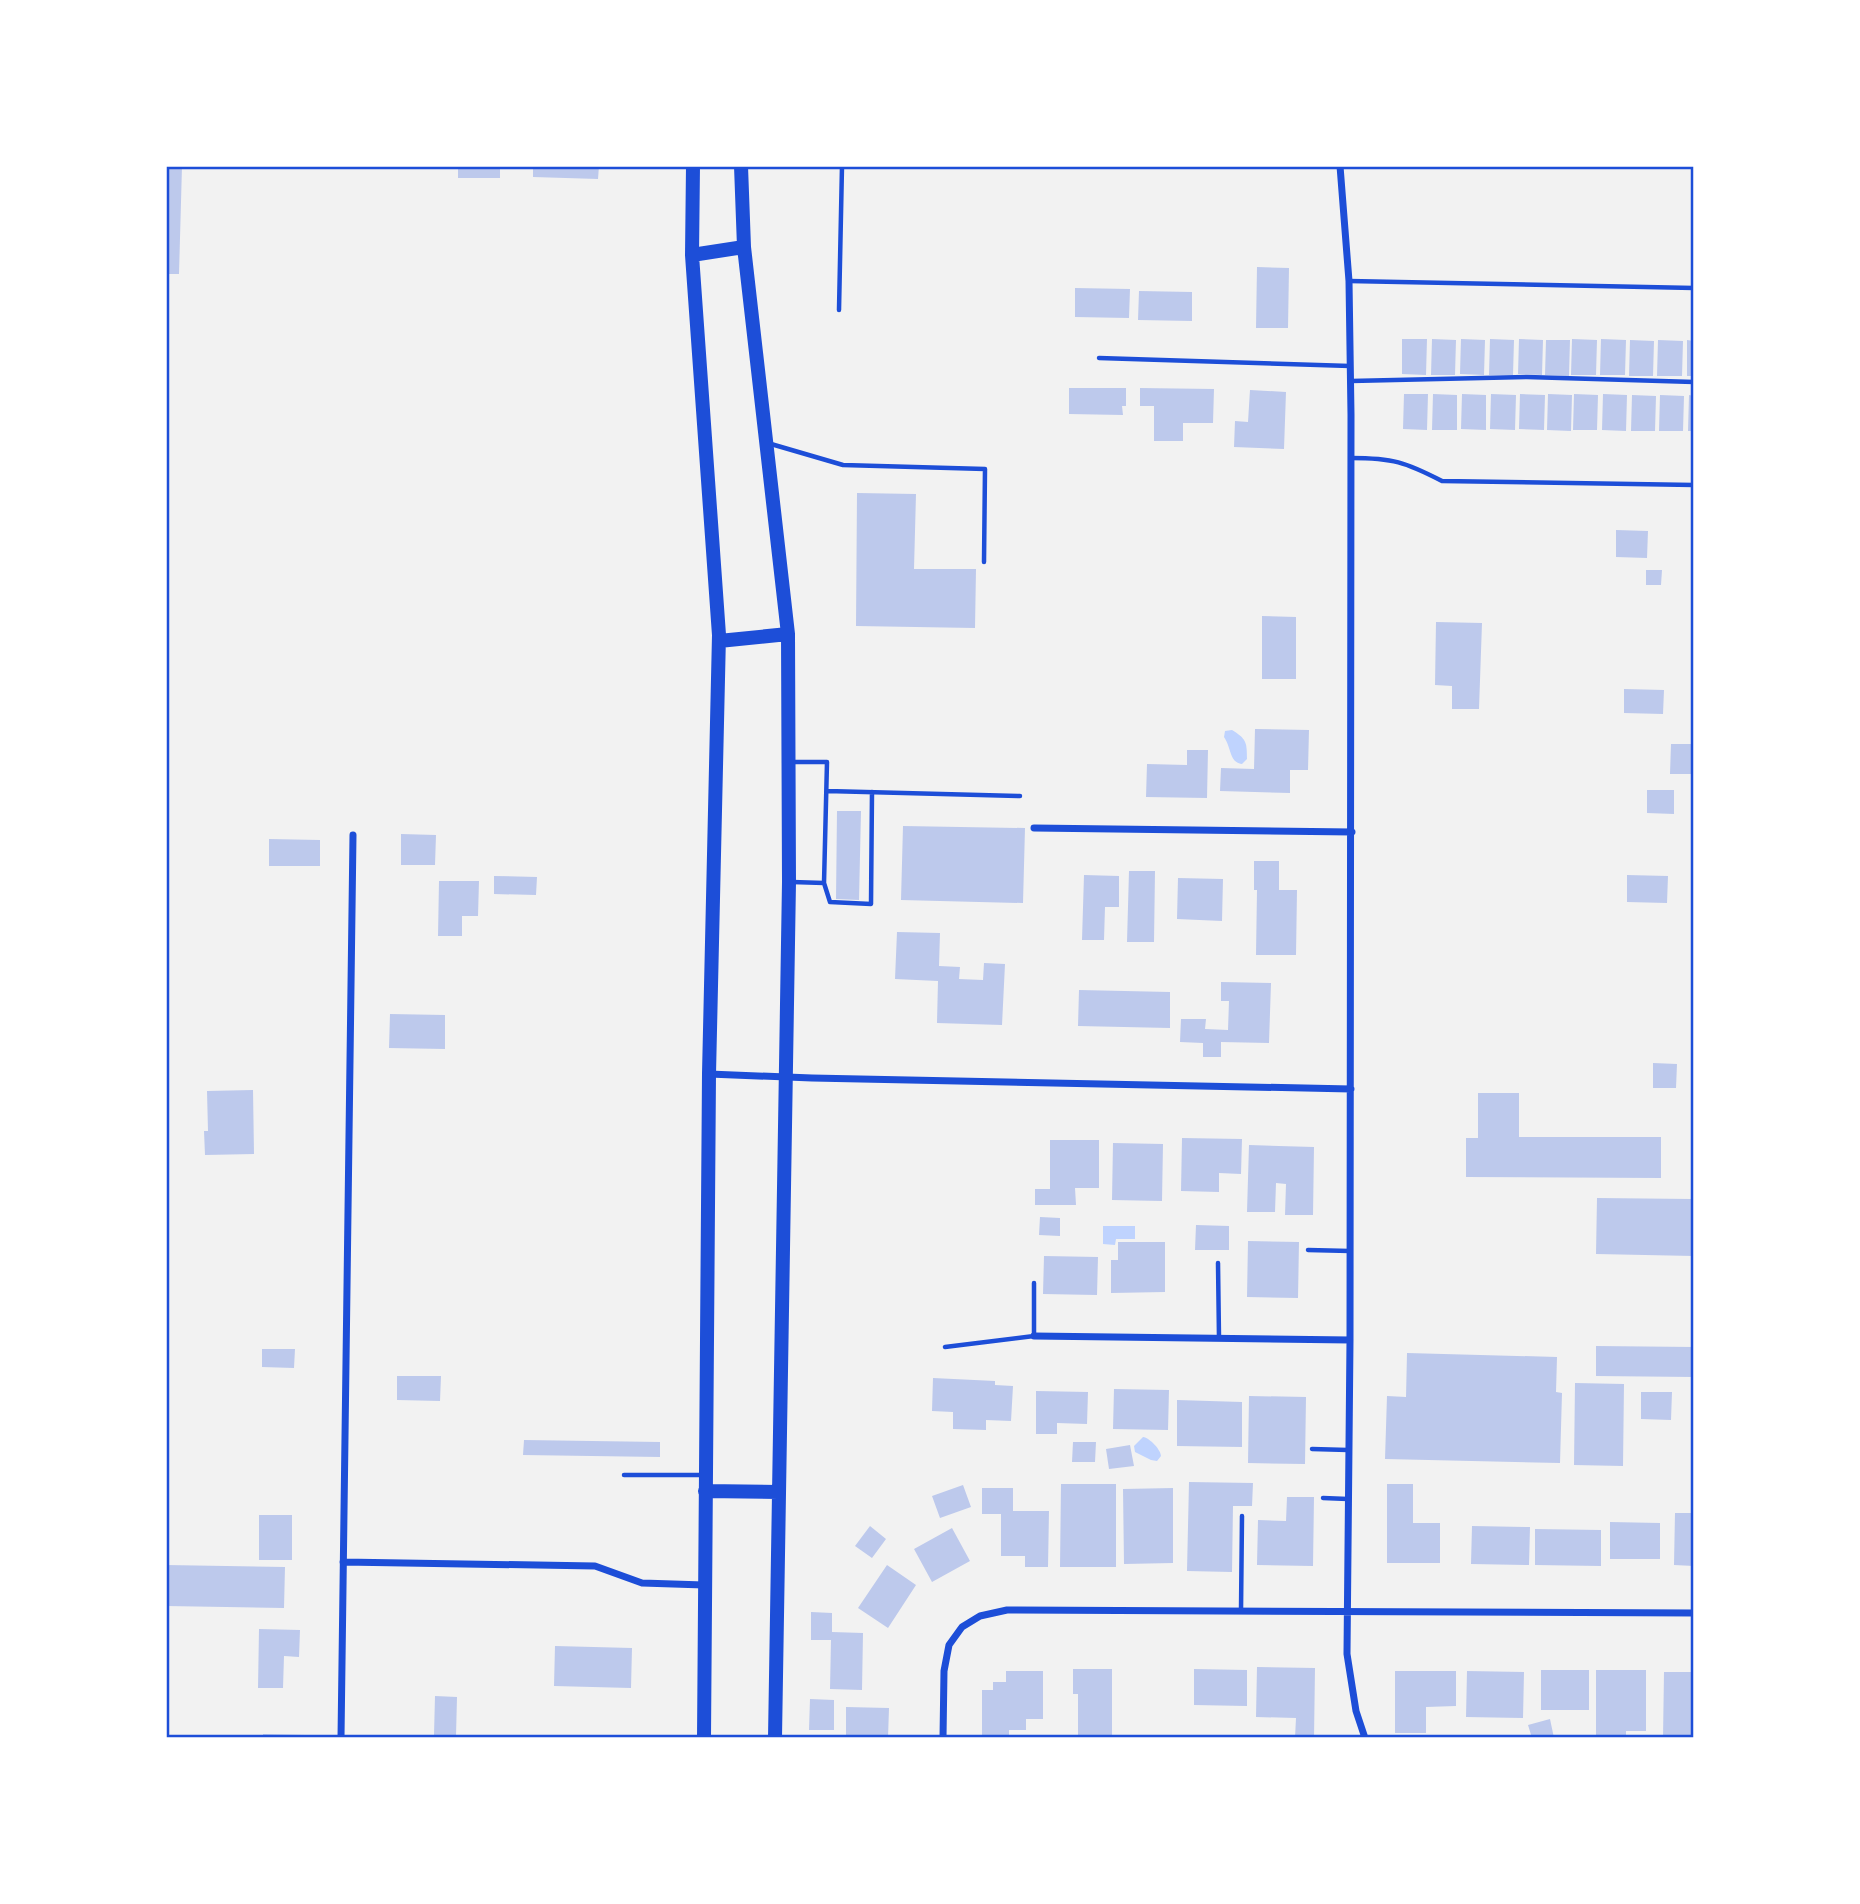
<svg xmlns="http://www.w3.org/2000/svg" width="1860" height="1904" viewBox="0 0 1860 1904" font-family="Karla,sans-serif">
	<style>
		.water { fill: #bfd3fe }
		.building { fill: #bdc9ec }
		.lines { fill: none; stroke-linecap: round; stroke-linejoin: round }
		.service { stroke: #1d4ed8; stroke-width: 4.5 }
		.minor { stroke: #1d4ed8; stroke-width: 7 }
		.secondary { stroke: #1d4ed8; stroke-width: 14 }
		.neatline { fill: none; stroke: #1d4ed8; stroke-width: 2.5 }
	</style>
	<rect width="100%" height="100%" fill="#f2f2f2"/>
	<path class="water" d="M1232 730C1246 739 1247 741 1247 759L1242 764C1229 762 1232 749 1224 737L1225 731Z
		M1103 1226H1135V1239H1116L1115 1245 1103 1244Z
		M1143 1437C1150 1438 1161 1450 1161 1456L1157 1461 1151 1460 1135 1452 1134 1446Z"/>
	<path class="building" d="M166 166H182L179 274H166Z
		M458 166H500V178H458Z
		M533 166H599L598 179 533 177Z
		M1257 267 1289 268 1288 328H1256Z
		M1075 288 1130 289 1129 318 1075 317Z
		M1139 291 1192 292V321L1138 320Z
		M1402 339H1427L1426 375 1402 374Z
		M1432 339 1456 340 1455 375H1431Z
		M1461 339 1485 340 1484 375 1460 374Z
		M1490 339 1514 340 1513 375H1489Z
		M1519 339 1543 340 1542 375 1518 374Z
		M1572 339 1597 340 1596 375H1571Z
		M1601 339 1626 340 1625 375H1600Z
		M1546 340H1570L1569 376 1545 375Z
		M1630 340 1654 341 1653 376H1629Z
		M1658 340 1683 341 1682 376H1657Z
		M1687 340 1694 341V376H1687Z
		M1069 388H1126V406H1122L1123 415 1069 414Z
		M1140 388 1214 389 1213 423H1183V441H1154V406H1140Z
		M1250 390 1286 392 1284 449 1234 447 1235 421 1248 422Z
		M1404 394H1428L1427 430 1403 429Z
		M1433 394 1457 395V430H1432Z
		M1462 394 1486 395V430L1461 429Z
		M1491 394 1516 395 1515 430 1490 429Z
		M1520 394 1545 395 1544 430 1519 429Z
		M1548 394 1572 395 1571 431 1547 430Z
		M1574 394 1598 395 1597 430H1573Z
		M1603 394 1627 395 1626 431 1602 430Z
		M1632 395 1656 396 1655 431H1631Z
		M1660 395 1684 396 1683 431H1659Z
		M1689 395 1694 396V431H1688Z
		M857 493 916 494 914 569H976L975 628 856 626Z
		M1616 530 1648 531 1647 558 1616 557Z
		M1646 570H1662L1661 585H1646Z
		M1262 616 1296 617V679H1262Z
		M1436 622 1482 623 1479 709H1452V686L1435 685Z
		M1691 653H1694V693H1691Z
		M1624 689 1664 690 1663 714 1624 713Z
		M1255 729 1309 730 1308 770H1290V793L1220 791 1221 768 1254 769Z
		M1671 744H1694V774H1670Z
		M1187 750H1208L1207 798 1146 797 1147 764 1187 765Z
		M1647 790H1674V814L1647 813Z
		M837 811H861L859 900 836 899Z
		M903 826 1025 828 1023 903 901 900Z
		M401 834 436 835 435 865H401Z
		M269 839 320 840V866H269Z
		M1254 861H1279V890H1297L1296 955H1256L1257 890H1254Z
		M1129 871H1155L1154 942H1127Z
		M1084 875 1119 876V907H1105L1104 940H1082Z
		M1627 875 1668 876 1667 903 1627 902Z
		M494 876 537 877 536 895 494 894Z
		M1178 878 1223 879 1222 921 1177 919Z
		M439 881H479L478 916H462V936H438Z
		M897 932 940 933 939 966 960 967 959 979 983 980 984 963 1005 964 1002 1025 937 1023 938 981 895 979Z
		M1221 982 1271 983 1269 1043 1221 1042V1057H1203V1043L1180 1042 1181 1019H1206L1205 1029 1228 1030 1229 1001H1221Z
		M1079 990 1170 992V1028L1078 1026Z
		M390 1014 445 1015V1049L389 1048Z
		M1653 1063 1677 1064 1676 1088H1653Z
		M253 1090 254 1154 205 1155 204 1131H208L207 1091Z
		M1478 1093H1519V1137H1661V1178L1466 1177V1138H1478Z
		M1182 1138 1242 1139 1241 1174 1219 1173V1192L1181 1191Z
		M1050 1140H1099V1188H1075L1076 1205H1035V1189H1050Z
		M1113 1143 1163 1144 1162 1201 1112 1200Z
		M1249 1145 1314 1147 1313 1215H1285L1286 1184 1276 1183 1275 1212H1247Z
		M1597 1198 1692 1199 1694 1256 1596 1254Z
		M1040 1217 1060 1218V1236L1039 1235Z
		M1196 1225 1229 1226V1250H1195Z
		M1248 1241 1299 1242 1298 1298 1247 1297Z
		M1118 1242H1165V1292L1111 1293V1260H1118Z
		M1044 1256 1098 1257 1097 1295 1043 1294Z
		M1596 1346 1694 1347 1693 1377 1596 1376Z
		M262 1349H295L294 1368 262 1367Z
		M1407 1353 1557 1357 1556 1392 1562 1393 1560 1463 1385 1459 1387 1396 1406 1397Z
		M397 1376H441L440 1401 397 1400Z
		M933 1378 995 1381V1385L1013 1386 1011 1421 986 1420V1430L953 1429V1412L932 1411Z
		M1575 1383 1624 1384 1623 1466 1574 1465Z
		M1114 1389 1169 1390 1168 1430 1113 1429Z
		M1036 1391 1088 1392 1087 1424 1057 1423V1434H1036Z
		M1641 1392H1672L1671 1420 1641 1419Z
		M1249 1396 1306 1397 1305 1464 1248 1463Z
		M1177 1400 1242 1402V1447L1177 1446Z
		M524 1440 660 1442V1457L523 1455Z
		M1073 1442H1096L1095 1462H1072Z
		M1130 1445 1134 1466 1109 1469 1106 1449Z
		M1189 1482 1253 1483 1252 1506H1233L1232 1572 1187 1571Z
		M1061 1484H1116V1567H1060Z
		M1387 1484H1413V1523H1440V1563H1387Z
		M963 1485 971 1507 940 1518 932 1496Z
		M982 1488H1013V1511H1049L1048 1567H1025V1556H1001V1514H982Z
		M1173 1488V1563L1124 1564 1123 1489Z
		M1287 1497H1314L1313 1566 1257 1565 1258 1520 1286 1521Z
		M1675 1513H1694V1566L1674 1565Z
		M259 1515H292V1560H259Z
		M1610 1522 1660 1523V1559H1610Z
		M870 1526 886 1539 872 1558 855 1546Z
		M1472 1526 1530 1527 1529 1565 1471 1564Z
		M952 1528 970 1561 932 1582 914 1549Z
		M1535 1529 1601 1530V1566L1535 1565Z
		M166 1565 285 1567 284 1608 166 1606Z
		M887 1565 916 1585 888 1628 858 1608Z
		M811 1612 832 1613V1632L863 1633 862 1690 830 1689 831 1640H811Z
		M259 1629 300 1630 299 1657 284 1656 283 1688H258Z
		M555 1646 632 1648 631 1688 554 1686Z
		M1257 1667 1315 1668 1314 1738H1295L1296 1718 1256 1717Z
		M1073 1669H1112V1736H1078V1694H1073Z
		M1194 1669 1247 1670V1706L1194 1705Z
		M1541 1670H1589V1710H1541Z
		M1596 1670H1646V1731H1626V1738H1596Z
		M1006 1671H1043V1719H1026V1730H1009V1738H982V1690H993V1682H1006Z
		M1395 1671H1456V1706L1426 1707V1733H1395Z
		M1467 1671 1524 1672 1523 1718 1466 1717Z
		M1664 1672H1694V1738H1663Z
		M435 1696 457 1697 456 1736 434 1735Z
		M810 1699 834 1700V1730H809Z
		M846 1707 889 1708 888 1738H846Z
		M1550 1719 1554 1738H1532L1528 1725Z
		M263 1734 305 1735V1738H263Z
		M1496 1735H1522V1738H1496Z"/>
	<g class="lines">
		<path class="service" d="M1349 281 1694 288
			M839 310 842 166
			M1099 358 1350 366
			M1351 381 1527 377 1694 382
			M771 444 843 465 985 469 984 562
			M1351 458C1393 458 1405 462 1442 481L1694 485
			M790 762H827L824 883 792 882
			M827 791 1020 796
			M824 883 830 902 871 904 872 792
			M1308 1250 1350 1251
			M1218 1263 1219 1338
			M945 1347 1034 1336V1283
			M1312 1449 1348 1450
			M624 1475H704
			M1323 1498 1348 1499
			M1241 1611 1242 1516"/>
		<path class="minor" d="M1340 166 1349 281 1351 415 1350 1340 1347 1654 1356 1711 1365 1738
			M1034 828 1352 832
			M709 1074 812 1078 1351 1089
			M1034 1336 1350 1340
			M343 1562 595 1566 642 1583 704 1585
			M341 1738 353 835
			M943 1738 944 1671 949 1645 962 1627 980 1616 1007 1610 1694 1613"/>
		<path class="secondary" d="M693 166 692 255 719 635 709 1074 704 1738
			M741 166 744 247 788 634 789 882 775 1738
			M692 255 744 247
			M719 641 788 634
			M705 1491 778 1492"/>
	</g>
	<rect width="1860" height="1904" fill="none" stroke="#ffffff" stroke-width="336"/>
	<rect x="168" y="168" width="1524" height="1568" class="neatline"/>
</svg>
